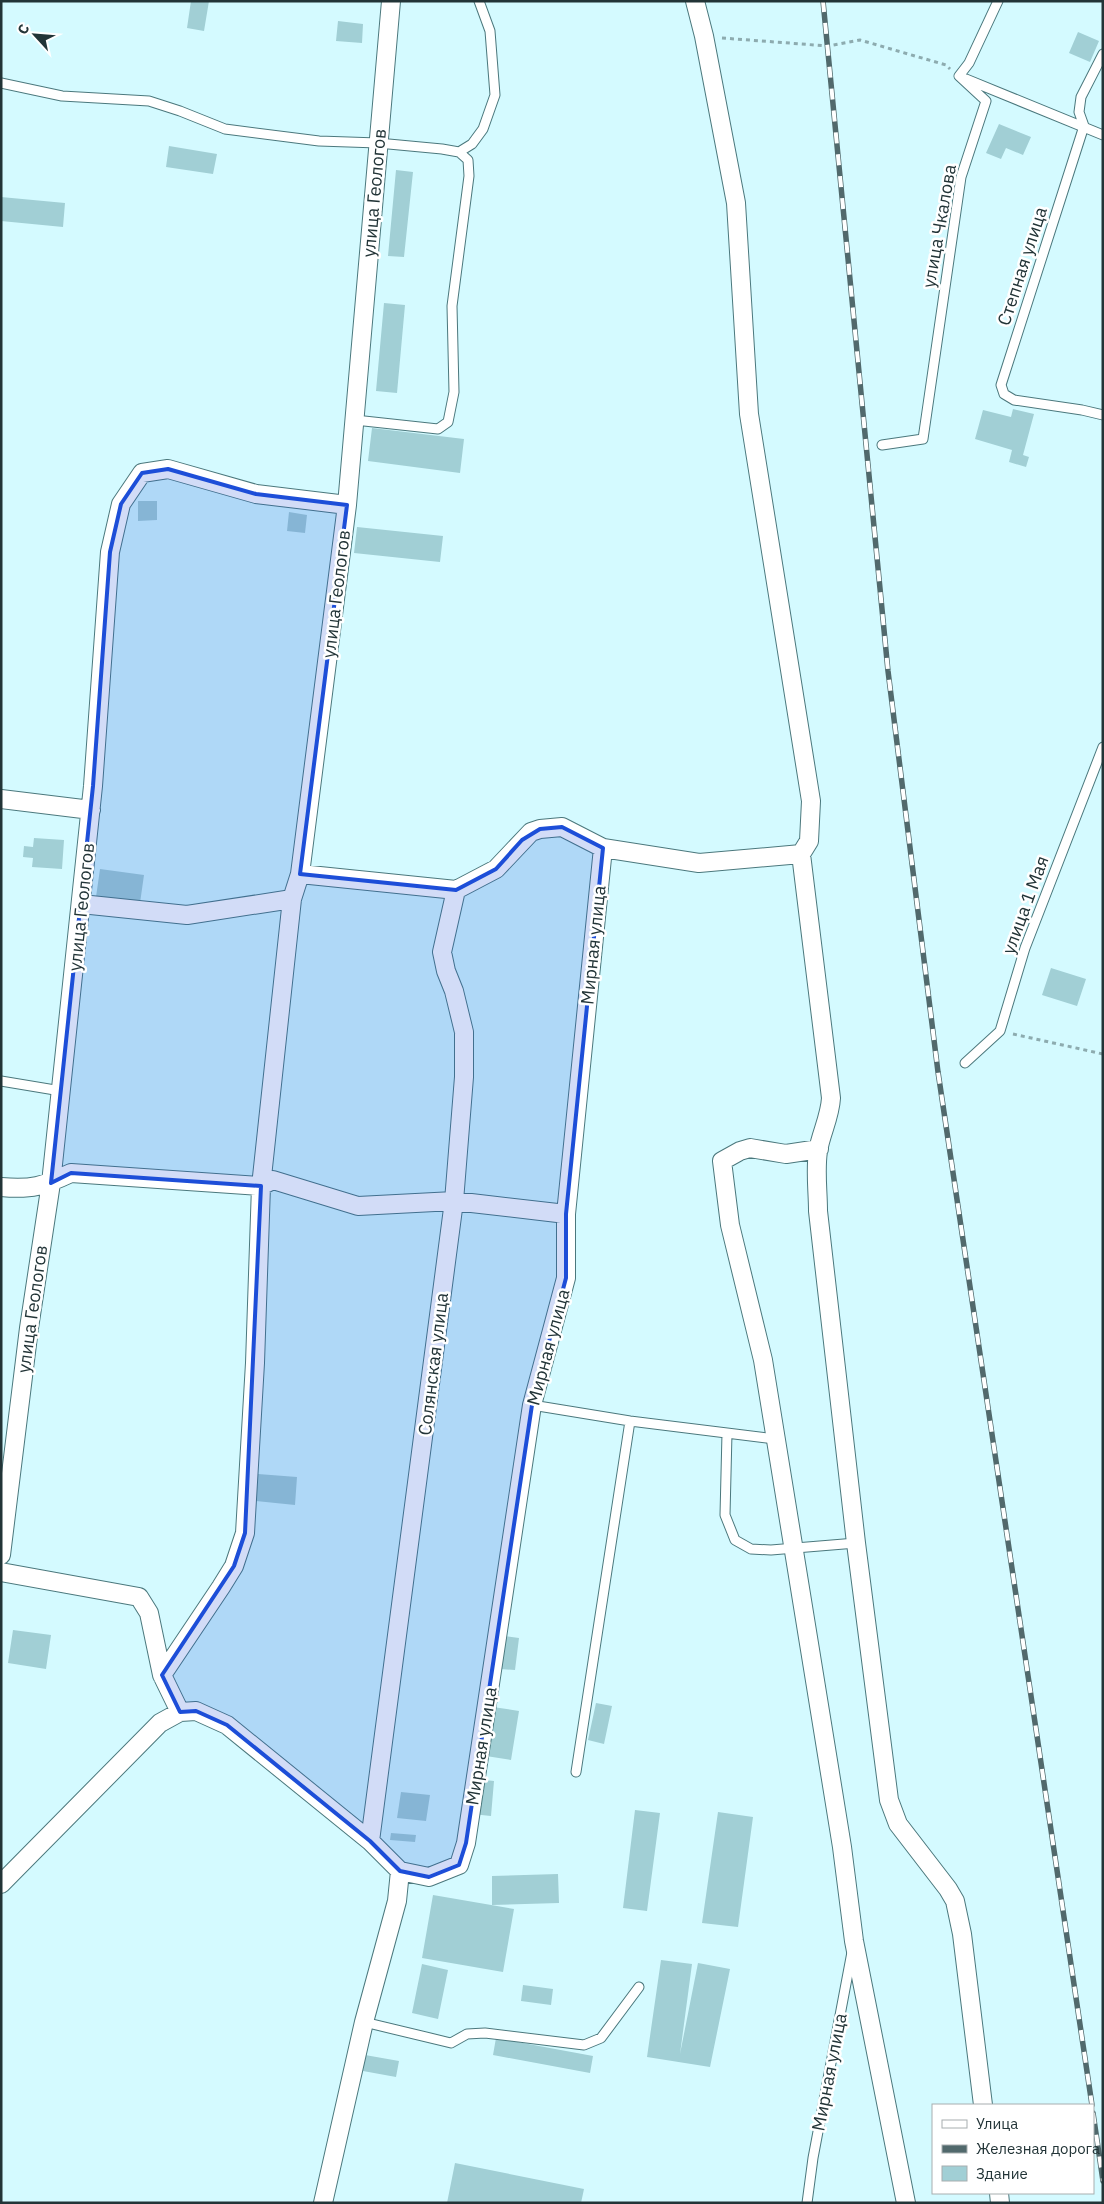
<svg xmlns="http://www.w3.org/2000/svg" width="1104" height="2204" viewBox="0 0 1104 2204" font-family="'IBM Plex Sans',sans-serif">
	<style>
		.building { fill: #a1cfd5 }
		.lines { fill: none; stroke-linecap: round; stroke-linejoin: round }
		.lane-casing { stroke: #4b787d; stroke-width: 11 }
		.street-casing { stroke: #4b787d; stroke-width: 20 }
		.path { stroke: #8dabaf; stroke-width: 3; stroke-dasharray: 4 4; stroke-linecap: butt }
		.lane { stroke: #fff; stroke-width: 9 }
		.street { stroke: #fff; stroke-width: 18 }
		.rail-casing { stroke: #51696c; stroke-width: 5.5 }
		.rail { stroke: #fff; stroke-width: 4; stroke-dasharray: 11; stroke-linecap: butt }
		.marked { fill: #1d4ed8; fill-opacity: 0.2; stroke: #1d4ed8; stroke-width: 4; stroke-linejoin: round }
		.labels { text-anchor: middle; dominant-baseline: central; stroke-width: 5; stroke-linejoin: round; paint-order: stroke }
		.street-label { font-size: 18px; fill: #223437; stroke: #fff }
	</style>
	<rect width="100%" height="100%" fill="#d4faff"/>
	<path class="building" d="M191 1H209L204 31 187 28Z
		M338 21 363 24 362 43 336 41Z
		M1078 32 1099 41 1090 62 1069 53Z
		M999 124 1031 137 1023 155 1006 148 1001 159 986 153Z
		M169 146 217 154 213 174 166 167Z
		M396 170 413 172 404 257 388 256Z
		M1 197 65 203 63 227 1 221Z
		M384 303 405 305 397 393 376 391Z
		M1013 409 1034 414 1023 455 1029 457 1026 467 1009 462 1012 450 975 439 983 410 1011 417Z
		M372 428 464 439 460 473 368 461Z
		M138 501H157V520L138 521Z
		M289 512 307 515 305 533 287 531Z
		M357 527 443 536 440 562 354 553Z
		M34 838 64 840 62 869 32 867 33 858 23 857 24 846 33 847Z
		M100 869 144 875 140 903 96 897Z
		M1051 968 1086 979 1077 1006 1042 995Z
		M258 1474 297 1477 295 1505 256 1501Z
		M13 1630 51 1635 46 1669 8 1663Z
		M504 1636 519 1638 515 1670 500 1669Z
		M596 1703 612 1706 604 1744 588 1740Z
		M493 1707 519 1711 511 1760 486 1756Z
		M476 1779 494 1781 491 1816 472 1814Z
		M401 1792 430 1795 426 1821 397 1818Z
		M635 1810 660 1813 647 1911 623 1908Z
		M718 1812 753 1817 738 1927 702 1923Z
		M391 1833 416 1835 415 1842 390 1840Z
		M558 1874 559 1903 492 1905V1876Z
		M433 1895 514 1909 503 1972 422 1958Z
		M661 1960 692 1964 680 2054 698 1963 730 1969 710 2067 647 2057Z
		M422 1964 448 1970 438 2019 412 2013Z
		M523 1985 553 1989 551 2005 521 2001Z
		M496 2038 593 2056 590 2073 493 2055Z
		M365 2055 399 2061 396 2077 363 2071Z
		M455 2163 584 2189 581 2203H447Z"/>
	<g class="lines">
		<g class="lane-casing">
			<path id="lane" d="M1103 54 1081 97 1079 112 1084 126 1001 385 1004 394 1014 400 1082 410 1103 415
				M966 79 1103 135
				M1 83 62 96 149 101 180 111 225 129 319 141 378 143 442 149 459 152 468 160 469 176 452 306 454 392 448 422 438 429 355 420
				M459 152 472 144 483 129 495 95 490 31 479 1
				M882 445 923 439 961 177 986 101 959 76 969 63 998 1
				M965 1063 1000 1031 1025 948 1103 747
				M1 1081 61 1091
				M532 1405 630 1421 775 1439
				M727 1433 725 1515 735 1540 751 1549 771 1550 856 1543
				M576 1772 630 1421
				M364 2022 451 2043 467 2034 485 2033 584 2045 601 2038 639 1987
				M807 2203 813 2158 852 1952"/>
		</g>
		<g class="street-casing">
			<path id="street" d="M695 1 704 36 736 203 749 414 811 801 809 841 801 854 831 1098C830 1117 821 1133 818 1151 815 1171 818 1191 818 1211L856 1543 889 1800 898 1824 948 1889 955 1901 962 1934 983 2105
				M1 799 91 810
				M300 874 456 890 496 869 531 832 540 829 562 827 603 848 699 863 801 854
				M81 904 187 915 292 899
				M819 1149 786 1154 750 1148 740 1151 722 1161 730 1225 763 1360 842 1847 854 1941 906 2203
				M1 1187C32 1190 43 1186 71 1173L261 1186 273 1180 358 1206 454 1201 566 1214
				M1 1555 29 1328 51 1183 93 786 110 552 121 504 142 473 168 469 256 494 347 505
				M1 1572 139 1597 149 1613 162 1675 180 1712
				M162 1675 221 1587 234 1566 245 1533 255 1363 261 1186 292 899 300 874 347 505 391 1
				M370 1841 454 1201 464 1077V1032L454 991 446 971 442 952 456 890
				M400 1871 429 1877 459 1865 466 1843 532 1405 566 1278V1214L603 848
				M1 1884 160 1723 180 1712 196 1711 227 1725 370 1841 400 1871 397 1901 364 2022 323 2203
				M999 2193 1000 2203"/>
		</g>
		<path class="path" d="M722 38 828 46 860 40 946 65 950 69
			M1013 1034 1103 1054"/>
		<use href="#lane" class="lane"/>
		<use href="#street" class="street"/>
		<g class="rail-casing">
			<path id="rail" d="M823 1 888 671 938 1072 1092 2105
				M1093 2113 1103 2181"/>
		</g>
		<use href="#rail" class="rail"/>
	</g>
	<path class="marked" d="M168 469 256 494 347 505 300 874 456 890 496 869 522 840 540 829 562 827 603 848 566 1214V1278L532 1405 466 1843 459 1865 429 1877 400 1871 370 1841 227 1725 196 1711 180 1712 162 1675 234 1566 245 1533 261 1186 71 1173 51 1183 93 786 110 552 121 504 142 473Z"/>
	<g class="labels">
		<g class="street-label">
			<text transform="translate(374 193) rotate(-85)">улица Геологов</text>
			<text transform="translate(939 226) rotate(-80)">улица Чкалова</text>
			<text transform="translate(1022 266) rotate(-72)">Степная улица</text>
			<text transform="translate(336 594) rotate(-83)">улица Геологов</text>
			<text transform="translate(1025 905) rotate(-70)">улица 1 Мая</text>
			<text transform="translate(81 907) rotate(-84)">улица Геологов</text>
			<text transform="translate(593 945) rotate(-84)">Мирная улица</text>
			<text transform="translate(32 1309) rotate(-82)">улица Геологов</text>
			<text transform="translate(548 1347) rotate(-75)">Мирная улица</text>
			<text transform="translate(433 1364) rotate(-83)">Солянская улица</text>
			<text transform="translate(481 1746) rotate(-81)">Мирная улица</text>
			<text transform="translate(829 2072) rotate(-79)">Мирная улица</text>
		</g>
	</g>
	<rect width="1104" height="2204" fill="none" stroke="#223437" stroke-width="5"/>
	<rect x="932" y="2104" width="162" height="90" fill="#ffffff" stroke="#a7aeaf"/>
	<rect x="942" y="2120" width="25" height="8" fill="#ffffff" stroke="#a7aeaf"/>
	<text x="976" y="2129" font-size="15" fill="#223437">Улица</text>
	<rect x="942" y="2145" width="25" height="8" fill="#51696c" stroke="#a7aeaf"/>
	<text x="976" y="2154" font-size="15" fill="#223437">Железная дорога</text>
	<rect x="942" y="2166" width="25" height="15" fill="#a1cfd5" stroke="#a7aeaf"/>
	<text x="976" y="2179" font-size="15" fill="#223437">Здание</text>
	<g transform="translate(35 35) rotate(296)" stroke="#ffffff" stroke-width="4" paint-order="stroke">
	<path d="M0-4L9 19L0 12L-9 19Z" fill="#223437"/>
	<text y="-8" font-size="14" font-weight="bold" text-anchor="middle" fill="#223437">С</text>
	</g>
</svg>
